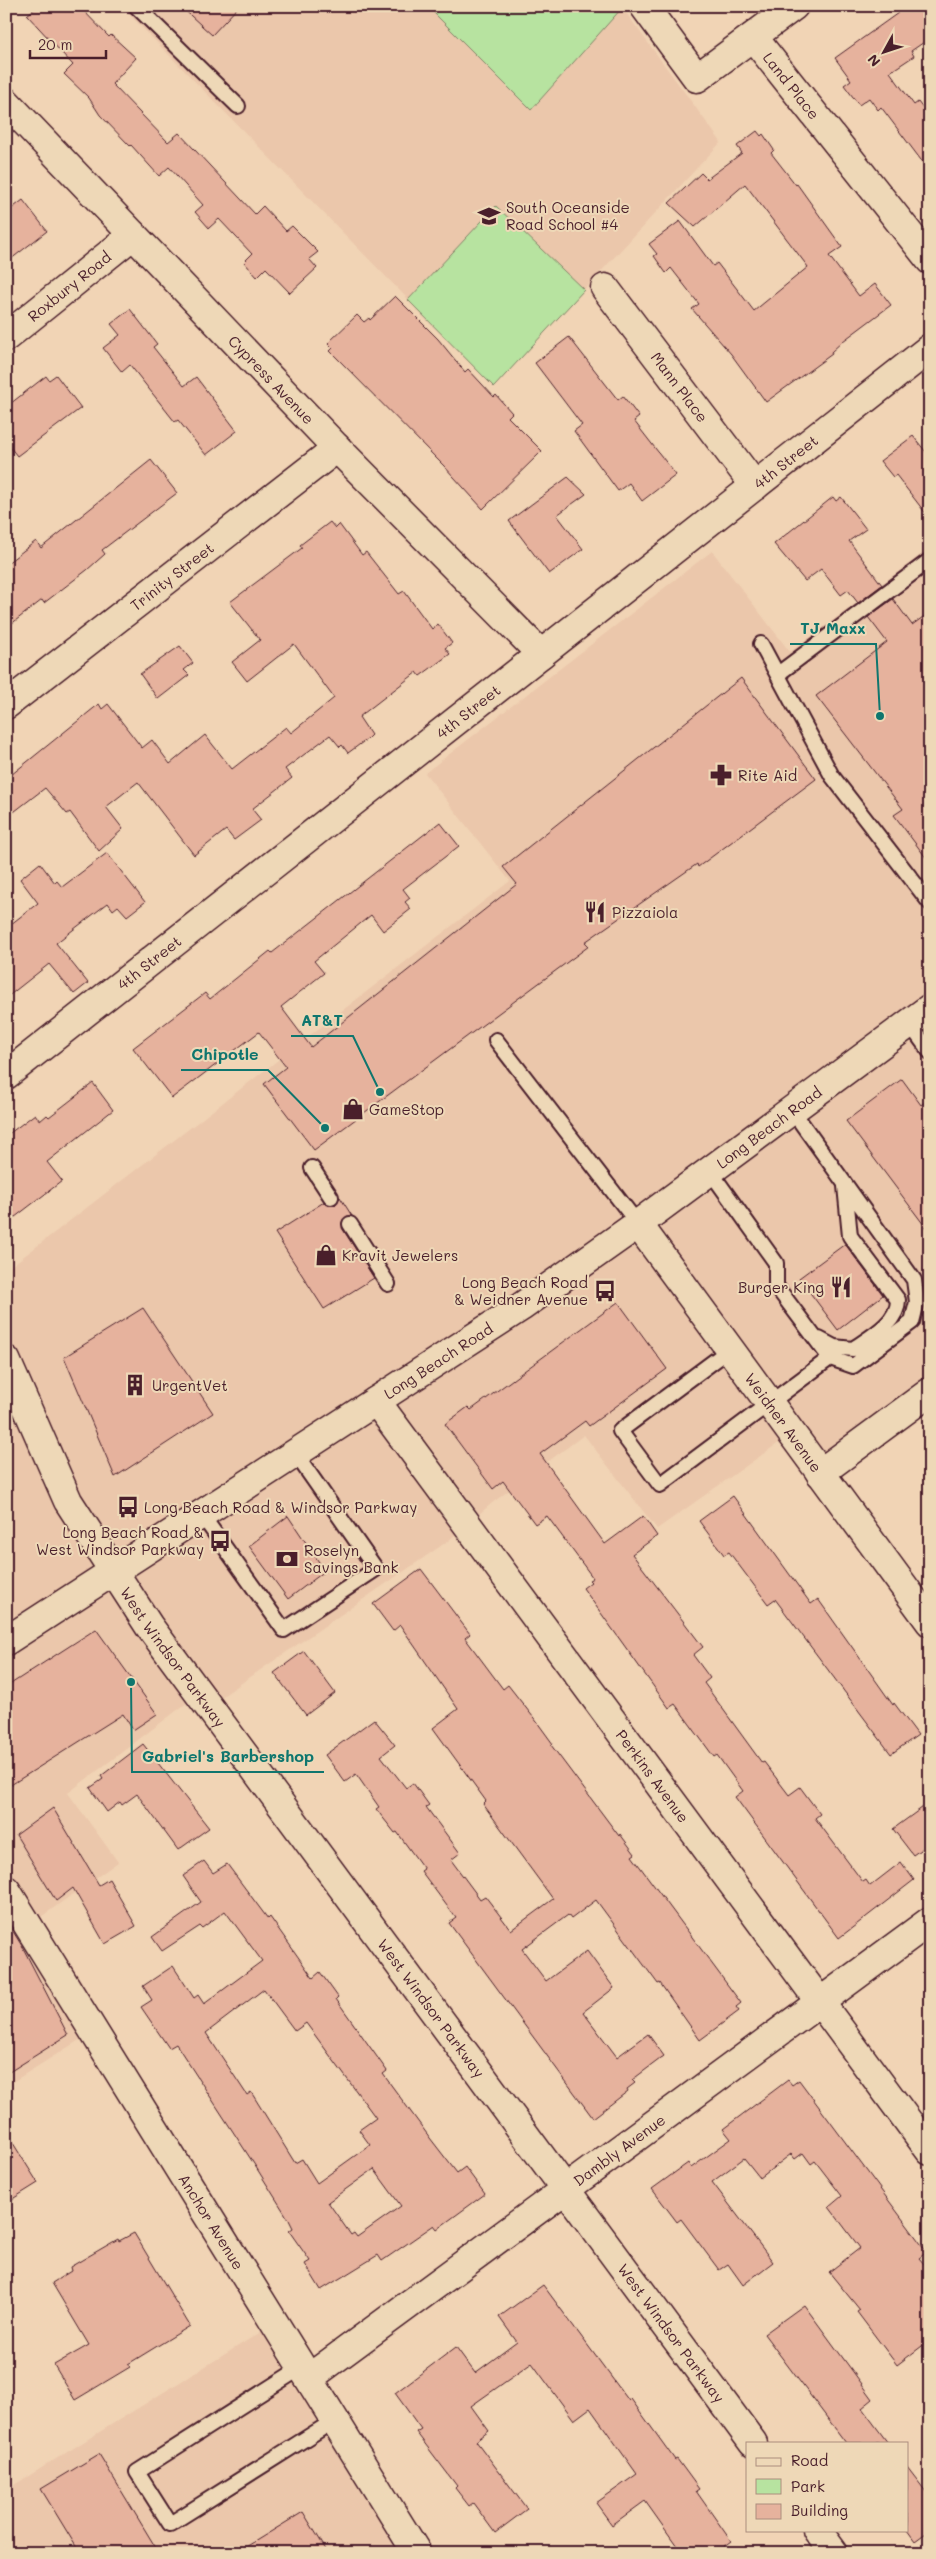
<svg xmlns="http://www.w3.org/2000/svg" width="936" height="2559" viewBox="0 0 936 2559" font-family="Mali,sans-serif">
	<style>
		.built { fill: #ebc7ab }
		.green { fill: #b7e3a0; stroke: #808166 }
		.building { fill: #e6b29d; stroke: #4a1f2b; fill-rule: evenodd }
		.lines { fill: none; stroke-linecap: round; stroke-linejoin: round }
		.service-casing { stroke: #4a1f2b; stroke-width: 18 }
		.minor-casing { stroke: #4a1f2b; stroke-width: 31 }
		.primary-casing { stroke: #4a1f2b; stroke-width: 31 }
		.service { stroke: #eed8b7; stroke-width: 14 }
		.minor { stroke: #eed8b7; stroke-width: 28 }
		.primary { stroke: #eed8b7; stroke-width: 28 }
		.labels { text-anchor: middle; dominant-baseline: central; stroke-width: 4; stroke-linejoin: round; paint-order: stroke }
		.street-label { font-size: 15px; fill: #4a1f2b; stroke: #eed8b7 }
		.poi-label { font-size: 15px; fill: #4a1f2b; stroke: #eed8b7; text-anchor: start }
		.leader { fill: none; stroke: #0f766e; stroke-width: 2 }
		.callout-dot { fill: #0f766e; stroke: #eed8b7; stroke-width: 2 }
		.callout-label { font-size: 16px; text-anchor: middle; font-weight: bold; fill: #0f766e; stroke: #eed8b7; stroke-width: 4; stroke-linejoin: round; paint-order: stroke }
	</style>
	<rect width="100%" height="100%" fill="#f1d4b5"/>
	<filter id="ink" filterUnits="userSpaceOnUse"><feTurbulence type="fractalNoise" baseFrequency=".02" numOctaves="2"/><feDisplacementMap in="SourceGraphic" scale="10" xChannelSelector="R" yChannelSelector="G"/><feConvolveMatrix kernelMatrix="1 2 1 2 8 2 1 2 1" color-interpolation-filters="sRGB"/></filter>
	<g filter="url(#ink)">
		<path class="built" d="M121 6H621L721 142 494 387Z
			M930 548V1382L821 1462 797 1430 657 1529 584 1435 492 1503 448 1541 214 1702 204 1690 68 1793 118 1862 31 1924 97 2029 6 2086V1270L510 881 425 773 712 551 790 652Z
			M264 2330 401 2553H6V2490Z"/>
		<path class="green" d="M427 6H621L622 8 531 110Z
			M496 206 584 290 494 387 408 300Z"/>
		<path class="building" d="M38 6H79L109 37 111 35 136 58 112 84 168 142 179 133 255 214 263 206 286 231 292 226 318 252 309 259 317 268 290 293 266 268 257 277 244 262 252 254 219 219 209 228 195 212 203 205 169 167 159 176 131 145 130 146 100 115 89 98 64 74 73 65 27 15Z
			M180 6H239L212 35Z
			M894 6H920L930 21V38L911 51 914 56 890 72 914 105 918 102 930 118V172L881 107 878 110 869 98 859 105 844 85 851 80 835 58 898 13Z
			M757 131 761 136 763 134 774 150 771 153 796 185 797 184 842 247 829 256 859 296 875 284 891 305 843 341 831 352 832 354 766 402 731 354 692 309 699 304 671 268 666 273 654 256 657 254 649 244 680 221 713 266 717 263 754 311 808 267 745 184 695 227 669 203 701 173 707 179 742 153 737 146Z
			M23 200 47 231 6 263V213Z
			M395 296 438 339 465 372 468 369 494 397 496 395 512 413 508 417 542 451 483 509 444 466 330 351 333 348 328 343 357 315 364 322 369 318 370 320Z
			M130 309 157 344 153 347 184 386 196 377 237 431 206 455 178 420 175 422 130 365 122 372 103 348 120 335 111 324Z
			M569 337 618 400 623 396 639 417 634 421 676 475 642 501 629 483 618 491 574 431 582 425 535 363Z
			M56 375 81 408 17 456 6 442V407L46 376 49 380Z
			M913 436 930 457V519L896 475 893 477 880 461Z
			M151 460 177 493 102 550 105 554 87 570 44 603 42 600 6 628V564L36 541 41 548Z
			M568 477 586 494 557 515 583 549 549 574 509 521Z
			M833 497 836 501 841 497 866 529 849 541 882 585 858 603 848 590 841 595 821 569 805 581 774 544Z
			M330 522 335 528 339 524 362 555 366 552 399 594 404 591 432 629 438 624 452 643 445 648 450 654 420 676 417 672 359 717 371 735 367 739 348 753 342 745 340 747 330 735 285 769 292 778 252 809 261 820 234 840 226 830 194 855 138 782 106 807 123 829 99 851 70 812 67 814 45 788 6 818V779L99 704 102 709 108 704 142 748 152 740 170 764 205 735 232 769 286 727 291 733 334 698 294 644 247 681 232 662 260 640 230 602 302 548 300 545Z
			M893 599 912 625 930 612V863L894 815 903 809 816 696 887 642 868 617Z
			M180 646 193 663 184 670 189 675 158 699 140 674Z
			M741 678 816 779 698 867 697 864 585 942 589 946 314 1150 264 1084 286 1067 259 1032 172 1098 133 1048 205 993 210 999 270 951 272 953 440 822 459 846 403 889 410 898 405 902 411 909 383 931 371 915 314 961 324 973 281 1007 311 1047 517 884 503 867Z
			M107 853 145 902 127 916 118 906 113 910 108 903 56 943 88 983 74 994 49 964 6 998V928L38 903 20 879 40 863 55 883 57 881 62 887Z
			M902 1079 921 1105 930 1098V1233L846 1121Z
			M93 1083 113 1110 47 1162 62 1181 6 1224V1136L35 1114 40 1121 47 1115 49 1117Z
			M340 1197 352 1216 343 1220 342 1228 374 1278 324 1309 275 1233 324 1202 328 1205H335Z
			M845 1244 883 1295 838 1330 799 1278Z
			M618 1302 667 1369 589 1426 585 1421 540 1454 605 1544 643 1516 657 1536 632 1554 703 1647 693 1655 710 1678 704 1683 762 1763 764 1762 789 1795 800 1787 820 1814 815 1818 863 1882 866 1880 870 1886 901 1862 914 1880 839 1938 735 1797 743 1791 717 1755 714 1757 675 1704 669 1708 583 1588 591 1582 589 1580 593 1578 547 1516 535 1524 503 1481 493 1489 445 1424 468 1407 471 1410Z
			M143 1308 213 1413 115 1477 64 1357Z
			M733 1496 811 1604 818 1599 893 1705 894 1703 918 1735 891 1754 775 1599 768 1604 729 1552 724 1555 699 1521Z
			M288 1516 325 1571 288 1599 249 1546Z
			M421 1569 470 1634 465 1638 503 1689 508 1685 537 1722 553 1744 551 1745 619 1836 620 1834 635 1854 632 1856 741 2003 736 2007 739 2011 700 2040 660 1983 658 1984 596 1900 571 1919 568 1915 522 1949 546 1981 587 1951 614 1988 583 2012 617 2057 648 2034 664 2056 632 2080 635 2083 627 2089 628 2091 593 2118 449 1923 456 1918 421 1871 424 1869 397 1832 395 1833 376 1809 379 1807 356 1774 345 1782 325 1755 374 1719 395 1745 381 1756 406 1788 413 1783 429 1805 426 1807 460 1853 451 1860 480 1899 485 1896 511 1930 553 1899 483 1804 486 1801 433 1728 458 1709 400 1625 393 1631 373 1604Z
			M96 1629 157 1714 133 1730 123 1714 6 1788V1687Z
			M304 1651 335 1693 306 1715 274 1673Z
			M143 1744 209 1828 178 1850 137 1794 122 1805 120 1802 107 1812 90 1788 103 1779 101 1776Z
			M930 1802V1843L913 1855 893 1829Z
			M53 1808 99 1885 109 1879 136 1926 105 1944 73 1888 56 1901 16 1835Z
			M204 1861 213 1873 227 1864 268 1919 270 1917 313 1978 320 1972 338 1997 336 1999 387 2071 383 2074 430 2138 457 2173 465 2167 485 2194 437 2229 434 2225 382 2261 378 2255 321 2290 305 2264 310 2261 289 2231 293 2228 289 2220 254 2164 176 2044 169 2048 141 2007 152 2000 143 1986 173 1966 194 1998 198 1995 204 2004 262 1961 225 1911 202 1928 200 1926 162 1951 152 1937 201 1902 183 1876ZM264 1989 295 2031 306 2023 376 2118 359 2130 370 2145 317 2183 302 2159 295 2163 251 2092 247 2095 206 2033ZM374 2169 401 2206 357 2237 354 2233 351 2235 328 2202Z
			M6 1920 22 1946 68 2035 6 2074Z
			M788 2080 792 2085 799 2080 927 2252 919 2258 930 2271V2340L897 2365 857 2312 860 2310 829 2272 860 2248 829 2207 842 2196 815 2161 811 2164 803 2153 795 2159 791 2154 760 2178 744 2158 712 2182 773 2262 743 2285 728 2264 719 2270 681 2219 677 2222 652 2189 688 2163 691 2168 731 2139 723 2129Z
			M6 2132 38 2183 6 2203Z
			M134 2233 190 2326 128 2364 130 2367 75 2400 54 2365 89 2345 52 2283 71 2271 70 2267 118 2239 119 2241Z
			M543 2285 629 2401 631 2399 675 2460 677 2459 699 2489 696 2491 731 2541 715 2553H682L645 2501 612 2525 596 2503 637 2474 590 2408 574 2420 532 2363 471 2406 489 2431 476 2441 527 2509 495 2533 473 2503 469 2506 455 2488 457 2486 416 2432 421 2429 395 2393 456 2347 475 2373 517 2342 499 2317Z
			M804 2305 873 2399 862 2408 888 2443H846L764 2334Z
			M99 2454 159 2553H80L41 2489Z
			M907 2467 930 2497V2530L915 2541 907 2530Z
			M303 2512 328 2553H236Z"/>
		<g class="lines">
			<g class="service-casing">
				<path id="service" d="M136 6 238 106
					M761 644 832 776 930 903
					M778 674 930 560
					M909 1023 930 1052
					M496 1040 638 1224
					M312 1168 331 1197
					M710 1171 776 1263V1286L830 1358 853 1366 912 1322 917 1302 914 1280 792 1110
					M350 1224 388 1284
					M819 1339 834 1347 853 1349C870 1337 898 1323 898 1300L850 1236 845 1186
					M729 1350 620 1431 660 1485 830 1358
					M201 1514 284 1630 376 1569 295 1453
					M302 2367 137 2472 170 2524 335 2420"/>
			</g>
			<g class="minor-casing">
				<g id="minor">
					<path d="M644 6 697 78 794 6"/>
					<path id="s1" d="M753 37 930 260"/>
					<path id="s2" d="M6 102 337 448 541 654"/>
					<path id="s3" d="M605 288 755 486"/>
					<path id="s4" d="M6 337 133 235"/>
					<path id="s5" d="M6 705 337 448"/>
					<path id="s6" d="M6 1075 930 348"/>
					<path id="s7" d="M638 1224 930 1622"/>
					<path id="s8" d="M6 1360 68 1501 149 1626 753 2443"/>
					<path id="s9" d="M376 1401 930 2151"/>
					<path d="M820 1473 930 1392"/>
					<path id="s10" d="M6 1890 417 2553"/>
					<path id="s11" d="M309 2378 930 1921"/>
					<path d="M817 2530 834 2553"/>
				</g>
			</g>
			<g class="primary-casing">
				<g id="primary">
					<path id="s12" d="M6 1641 521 1307 638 1224 930 1008"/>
				</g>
			</g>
			<use href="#service" class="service"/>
			<use href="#minor" class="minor"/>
			<use href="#primary" class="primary"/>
		</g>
	</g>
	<defs>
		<g id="school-bare" transform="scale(1.725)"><path d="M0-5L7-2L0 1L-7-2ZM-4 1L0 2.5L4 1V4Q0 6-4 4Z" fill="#4a1f2b" stroke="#eed8b7" stroke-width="2.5" paint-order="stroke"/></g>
		<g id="pharmacy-bare" transform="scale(1.725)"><path d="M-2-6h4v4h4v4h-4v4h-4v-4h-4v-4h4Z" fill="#4a1f2b" stroke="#eed8b7" stroke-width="2.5" paint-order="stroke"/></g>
		<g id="restaurant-bare" transform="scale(1.725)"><path d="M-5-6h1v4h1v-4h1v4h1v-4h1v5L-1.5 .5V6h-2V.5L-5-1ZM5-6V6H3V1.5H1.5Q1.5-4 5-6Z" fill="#4a1f2b" stroke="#eed8b7" stroke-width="2.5" paint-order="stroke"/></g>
		<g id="shop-bare" transform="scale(1.725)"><path d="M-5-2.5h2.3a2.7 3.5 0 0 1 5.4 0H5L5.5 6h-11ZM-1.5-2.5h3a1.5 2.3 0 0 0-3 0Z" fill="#4a1f2b" stroke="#eed8b7" stroke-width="2.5" paint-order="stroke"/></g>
		<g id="bus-bare" transform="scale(1.725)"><path d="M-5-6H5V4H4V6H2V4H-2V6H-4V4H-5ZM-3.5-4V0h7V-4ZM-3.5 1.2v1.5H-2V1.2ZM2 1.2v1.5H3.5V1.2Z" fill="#4a1f2b" stroke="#eed8b7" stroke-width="2.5" paint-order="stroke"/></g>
		<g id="building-bare" transform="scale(1.725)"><path d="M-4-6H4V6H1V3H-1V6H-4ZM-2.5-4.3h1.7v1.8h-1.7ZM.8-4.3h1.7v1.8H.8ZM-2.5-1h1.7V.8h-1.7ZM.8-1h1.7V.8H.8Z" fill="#4a1f2b" stroke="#eed8b7" stroke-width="2.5" paint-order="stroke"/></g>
		<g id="bank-bare" transform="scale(1.725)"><path d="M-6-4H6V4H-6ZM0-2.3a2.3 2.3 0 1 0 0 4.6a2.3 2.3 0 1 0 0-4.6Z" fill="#4a1f2b" stroke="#eed8b7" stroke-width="2.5" paint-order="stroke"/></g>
	</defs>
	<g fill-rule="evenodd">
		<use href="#school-bare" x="489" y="216"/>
		<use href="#pharmacy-bare" x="721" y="775"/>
		<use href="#restaurant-bare" x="595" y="912"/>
		<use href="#shop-bare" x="353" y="1109"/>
		<use href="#shop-bare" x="326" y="1255"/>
		<use href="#restaurant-bare" x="841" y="1287"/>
		<use href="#bus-bare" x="605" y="1291"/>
		<use href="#building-bare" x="135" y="1385"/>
		<use href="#bus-bare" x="128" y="1507"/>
		<use href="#bus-bare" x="220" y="1541"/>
		<use href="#bank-bare" x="287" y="1559"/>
	</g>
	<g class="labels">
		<g class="street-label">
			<text stroke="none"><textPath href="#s1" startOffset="62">Land Place</textPath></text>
			<text stroke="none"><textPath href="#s4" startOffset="81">Roxbury Road</textPath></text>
			<text stroke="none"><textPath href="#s2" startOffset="384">Cypress Avenue</textPath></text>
			<text stroke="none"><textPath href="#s3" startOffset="124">Mann Place</textPath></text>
			<text stroke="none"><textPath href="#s6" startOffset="992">4th Street</textPath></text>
			<text stroke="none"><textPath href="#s5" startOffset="210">Trinity Street</textPath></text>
			<text stroke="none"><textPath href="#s6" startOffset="588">4th Street</textPath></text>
			<text stroke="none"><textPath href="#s6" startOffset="182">4th Street</textPath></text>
			<text stroke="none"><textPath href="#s12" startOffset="920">Long Beach Road</textPath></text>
			<text stroke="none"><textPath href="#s12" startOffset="515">Long Beach Road</textPath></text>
			<text stroke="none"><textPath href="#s7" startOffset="246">Weidner Avenue</textPath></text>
			<text stroke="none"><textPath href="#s8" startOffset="342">West Windsor Parkway</textPath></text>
			<text stroke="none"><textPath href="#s9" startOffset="466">Perkins Avenue</textPath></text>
			<text stroke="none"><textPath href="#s8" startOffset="778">West Windsor Parkway</textPath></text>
			<text stroke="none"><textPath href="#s11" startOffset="385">Dambly Avenue</textPath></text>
			<text stroke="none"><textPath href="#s10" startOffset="390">Anchor Avenue</textPath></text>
			<text stroke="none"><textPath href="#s8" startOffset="1182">West Windsor Parkway</textPath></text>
		</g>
		<g class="poi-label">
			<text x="506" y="207">South Oceanside<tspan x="506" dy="17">Road School #4</tspan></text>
			<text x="738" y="775">Rite Aid</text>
			<text x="612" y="912">Pizzaiola</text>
			<text x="369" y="1109">GameStop</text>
			<text x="342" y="1255">Kravit Jewelers</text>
			<text x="588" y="1282" text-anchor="end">Long Beach Road<tspan x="588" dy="17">&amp; Weidner Avenue</tspan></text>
			<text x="824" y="1287" text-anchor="end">Burger King</text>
			<text x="152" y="1385">UrgentVet</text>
			<text x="144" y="1507">Long Beach Road &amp; Windsor Parkway</text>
			<text x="204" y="1532" text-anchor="end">Long Beach Road &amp;<tspan x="204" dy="17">West Windsor Parkway</tspan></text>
			<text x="304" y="1550">Roselyn<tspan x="304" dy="17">Savings Bank</tspan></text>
		</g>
	</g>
	<path class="leader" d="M880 716L876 644H790M380 1092L353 1036H291M325 1128L268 1070H181M131 1682L132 1772H324"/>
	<g class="callout-dot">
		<circle cx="880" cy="716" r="5"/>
		<circle cx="380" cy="1092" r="5"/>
		<circle cx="325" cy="1128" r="5"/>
		<circle cx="131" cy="1682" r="5"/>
	</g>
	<g class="callout-label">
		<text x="833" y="634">TJ Maxx</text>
		<text x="322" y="1026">AT&amp;T</text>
		<text x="225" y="1060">Chipotle</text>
		<text x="228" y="1762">Gabriel's Barbershop</text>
	</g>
	<rect width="936" height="2559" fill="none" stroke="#eed8b7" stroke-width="25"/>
	<rect x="12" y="12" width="911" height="2534" fill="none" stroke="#4a1f2b" stroke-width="2" filter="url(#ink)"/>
	<rect x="746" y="2442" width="162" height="90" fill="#eed8b7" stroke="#ac8e7f"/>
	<rect x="756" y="2458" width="25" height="8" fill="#eed8b7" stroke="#ac8e7f"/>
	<text x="791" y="2466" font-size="15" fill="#4a1f2b">Road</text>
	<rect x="756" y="2479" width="25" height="15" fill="#b7e3a0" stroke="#ac8e7f"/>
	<text x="791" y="2492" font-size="15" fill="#4a1f2b">Park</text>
	<rect x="756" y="2504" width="25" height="15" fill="#e6b29d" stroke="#ac8e7f"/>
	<text x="791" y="2516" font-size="15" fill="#4a1f2b">Building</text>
	<g transform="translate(884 52) rotate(230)" stroke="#eed8b7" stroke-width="4" paint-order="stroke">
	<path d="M0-4L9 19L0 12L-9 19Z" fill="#4a1f2b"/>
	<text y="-8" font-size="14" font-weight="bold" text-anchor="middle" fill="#4a1f2b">N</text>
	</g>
	<path d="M30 50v8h76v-8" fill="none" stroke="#4a1f2b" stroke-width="2.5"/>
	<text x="38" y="50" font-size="15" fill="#4a1f2b" stroke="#eed8b7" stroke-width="4" paint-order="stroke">20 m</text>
</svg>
